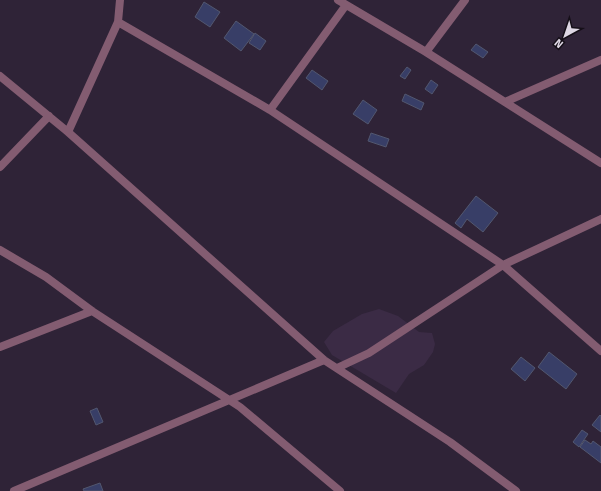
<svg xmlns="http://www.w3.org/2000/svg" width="601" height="491" viewBox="0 0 601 491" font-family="'Fira Sans',sans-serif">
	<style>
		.built { fill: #3b2b45 }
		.building { fill: #383e67; stroke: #52576f }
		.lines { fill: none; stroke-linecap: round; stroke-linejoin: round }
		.minor { stroke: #835c71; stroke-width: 8 }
	</style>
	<rect width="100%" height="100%" fill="#2f2337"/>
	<path class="built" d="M379 309 398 316 419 332 432 333 435 344 433 352 424 365 409 374 396 393 332 355 324 342 333 331 362 314Z"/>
	<path class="building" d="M204 2 220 12 210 27 195 17Z
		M236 21 254 34 241 51 224 38Z
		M255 33 266 41 260 50 249 43Z
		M476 44 488 52 483 58 471 50Z
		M407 67 411 70 405 79 400 76Z
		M312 70 328 81 322 90 306 78Z
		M431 80 438 85 432 94 425 89Z
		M405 94 424 103 421 110 402 101Z
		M363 100 377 110 368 124 353 114Z
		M371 133 389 139 386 147 368 141Z
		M476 196 498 213 483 232 467 219 461 228 455 223Z
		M549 352 577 374 566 389 538 367Z
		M521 357 535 368 525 381 511 369Z
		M97 408 103 422 96 425 90 411Z
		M600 415 601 416V432L592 425Z
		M582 430 588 434 579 447 573 442Z
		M585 440 591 444 593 441 601 447V463L580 447Z
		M100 483 103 491H84L83 489Z"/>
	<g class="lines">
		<path class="minor" d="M338 0 426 52 601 163
			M118 22 270 110 503 265 601 351
			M426 52 465 0
			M0 76 68 132 324 360 450 442 516 491
			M505 102 601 60
			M270 110 346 5
			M68 132 118 22 120 0
			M0 167 49 116
			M0 250 46 277 92 311 240 407 340 491
			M0 347 92 311
			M337 368 369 353 503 265 601 219
			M14 491 324 360"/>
	</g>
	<g transform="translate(565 36) rotate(220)" stroke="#150f18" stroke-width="3" paint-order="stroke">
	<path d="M0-3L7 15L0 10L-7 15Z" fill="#ded7e4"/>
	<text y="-6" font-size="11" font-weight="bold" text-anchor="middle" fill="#ded7e4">N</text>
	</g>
</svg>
